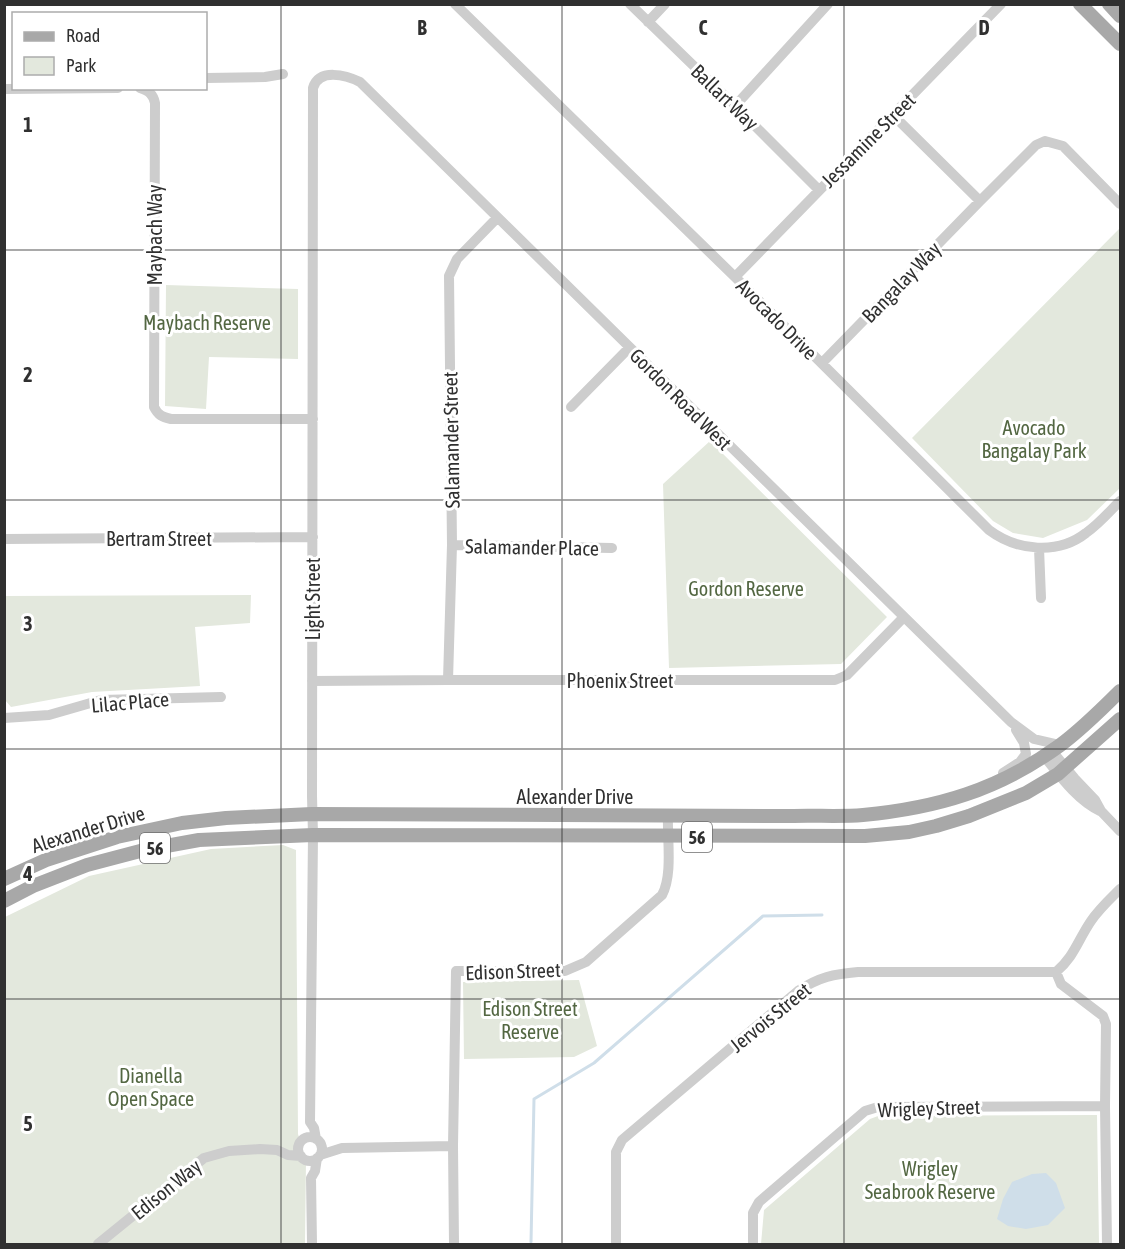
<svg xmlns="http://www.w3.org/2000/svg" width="1125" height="1249" viewBox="0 0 1125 1249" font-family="'Asap Condensed',sans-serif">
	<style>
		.green { fill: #e3e8dd }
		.water { fill: #cfdee9 }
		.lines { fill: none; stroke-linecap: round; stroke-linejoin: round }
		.stream { stroke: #cfdee9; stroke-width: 3 }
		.minor { stroke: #cdcdcd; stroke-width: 10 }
		.major { stroke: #a8a8a8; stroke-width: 14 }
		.grid { fill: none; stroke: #303030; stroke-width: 1.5; stroke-opacity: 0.55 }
		.labels { text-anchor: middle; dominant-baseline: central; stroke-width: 6; stroke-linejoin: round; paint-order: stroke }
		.shield { fill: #fff; stroke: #6e6e6e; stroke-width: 1.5 }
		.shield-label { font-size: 18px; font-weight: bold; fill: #303030 }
		.street-label { font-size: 20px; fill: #303030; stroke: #fff }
		.park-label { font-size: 20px; fill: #536742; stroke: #fff }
		.grid-label { font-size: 20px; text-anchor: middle; font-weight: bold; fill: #303030; stroke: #fff; stroke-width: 6; stroke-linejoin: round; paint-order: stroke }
	</style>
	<rect width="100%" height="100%" fill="#fff"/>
	<path class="green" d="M1120 228V488L1087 520 1043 538 1013 533 993 521 912 438Z
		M166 285 298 289V359L209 357 206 409 165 406Z
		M710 441 887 617 841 664 669 668 663 484Z
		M251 595 250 623 195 627 200 686 92 692 11 707 5 700 6 596Z
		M283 845 296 850 298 1134 306 1160 305 1244H5V917L89 876 211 849Z
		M579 980 597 1046 574 1057 464 1059 463 982Z
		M1097 1115 1099 1244H761L764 1210 870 1119 878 1116Z"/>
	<path class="water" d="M1046 1173 1056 1183 1065 1208 1048 1225 1026 1229 1008 1226 997 1219 1003 1199 1012 1182 1032 1174Z"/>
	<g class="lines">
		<path class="stream" d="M531 1242 534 1099 594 1063 763 916 822 915"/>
		<path class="minor" d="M455 4 735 277 989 530C1017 551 1058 555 1086 533 1099 524 1109 512 1120 501
			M630 4 735 106 819 190
			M648 22 665 4
			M206 78 265 77 283 74
			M140 88C149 91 153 94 155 103L154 407C158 415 162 417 171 419H313
			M4 89 118 88
			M735 106 828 4
			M893 115 980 201
			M735 277 1001 4
			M822 363 980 201 1036 145 1045 141 1063 146 1120 204
			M571 407 629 348
			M4 539 313 537
			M452 545 612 548
			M1039 548 1041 598
			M448 680 452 545 449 276 457 259 497 218
			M312 681 448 680H835L847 675 903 618
			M4 718 49 715 101 700 221 697
			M1052 751 1075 779 1095 800 1101 811 1120 831
			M1044 756C1060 776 1077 800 1100 811
			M1003 773 1020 762 1026 754 1024 743 1016 730
			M1056 972 1061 984 1103 1016 1106 1024 1105 1106 1107 1244
			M298 1149a12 12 0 1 1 24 0a12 12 0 1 1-24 0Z
			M316 1139 314 1128 310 1122 313 835 312 796 313 88C319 68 346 75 360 82L1011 722 1034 739 1060 745
			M320 1155 342 1148 453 1146
			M98 1244 204 1158 229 1151 260 1149 277 1150 288 1155 301 1156
			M312 1244 311 1178 315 1171 317 1158
			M454 1244 453 1146 456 971H565L586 962 662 895C673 875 667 839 668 815
			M616 1244V1152L622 1140 798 991C819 977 834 974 858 972H1056C1074 957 1078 940 1091 921 1099 909 1110 899 1120 889
			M753 1244V1213L759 1202 865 1111 878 1107 1105 1106"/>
		<path class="major" d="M1080 4 1120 44
			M1109 4 1120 16
			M4 879 46 860 117 837 182 823 226 818 312 814 790 816C814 815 839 817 863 815 937 808 998 790 1059 746 1081 730 1101 710 1120 691
			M4 901 33 886 87 865 144 850 199 840 313 835 865 836 909 832 936 826 969 816 1026 793 1058 774 1120 719"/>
	</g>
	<path class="grid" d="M281 4V1244M562 4V1244M844 4V1244M4 250H1120M4 500H1120M4 749H1120M4 999H1120"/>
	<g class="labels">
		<g class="shield">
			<rect x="682" y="822" width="30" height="30" rx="4.5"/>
			<rect x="140" y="833" width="30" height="30" rx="4.5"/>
		</g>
		<g class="shield-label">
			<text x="697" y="837">56</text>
			<text x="155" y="848">56</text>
		</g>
		<g class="street-label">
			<text transform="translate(725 97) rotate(44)">Ballart Way</text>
			<text transform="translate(868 140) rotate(-45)">Jessamine Street</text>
			<text transform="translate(154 235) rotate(-90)">Maybach Way</text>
			<text transform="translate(901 282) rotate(-46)">Bangalay Way</text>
			<text transform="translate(777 319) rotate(45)">Avocado Drive</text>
			<text transform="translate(681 399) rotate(45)">Gordon Road West</text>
			<text transform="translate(451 440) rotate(-91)">Salamander Street</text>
			<text x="159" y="538">Bertram Street</text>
			<text transform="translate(532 547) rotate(1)">Salamander Place</text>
			<text transform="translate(312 599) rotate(-90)">Light Street</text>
			<text x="620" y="680">Phoenix Street</text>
			<text transform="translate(130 702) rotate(-5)">Lilac Place</text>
			<text x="575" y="796">Alexander Drive</text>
			<text transform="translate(88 829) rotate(-17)">Alexander Drive</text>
			<text transform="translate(513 971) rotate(-2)">Edison Street</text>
			<text transform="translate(770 1017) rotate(-39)">Jervois Street</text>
			<text transform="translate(929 1108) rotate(-2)">Wrigley Street</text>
			<text transform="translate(166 1189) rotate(-39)">Edison Way</text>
		</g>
		<g class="park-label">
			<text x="207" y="322">Maybach Reserve</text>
			<text x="1034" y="427">Avocado<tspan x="1034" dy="23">Bangalay Park</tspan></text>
			<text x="746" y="588">Gordon Reserve</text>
			<text x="530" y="1008">Edison Street<tspan x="530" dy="23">Reserve</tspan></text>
			<text x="151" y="1075">Dianella<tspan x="151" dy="23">Open Space</tspan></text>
			<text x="930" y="1168">Wrigley<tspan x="930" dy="23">Seabrook Reserve</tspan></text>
		</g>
	</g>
	<g class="grid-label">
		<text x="422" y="35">B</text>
		<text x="703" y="35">C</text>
		<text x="984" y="35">D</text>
		<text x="28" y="132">1</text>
		<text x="28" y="382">2</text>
		<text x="28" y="631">3</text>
		<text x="28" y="881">4</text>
		<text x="28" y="1131">5</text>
	</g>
	<rect width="1125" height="1249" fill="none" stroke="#303030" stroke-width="12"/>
	<rect x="12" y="12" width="195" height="78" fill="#ffffff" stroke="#acacac" stroke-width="1.5"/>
	<rect x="24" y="32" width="30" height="9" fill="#a8a8a8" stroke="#acacac" stroke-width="1.5"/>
	<text x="66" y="42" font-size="18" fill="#303030">Road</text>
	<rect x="24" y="57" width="30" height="18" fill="#e3e8dd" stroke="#acacac" stroke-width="1.5"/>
	<text x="66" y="72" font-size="18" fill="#303030">Park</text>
</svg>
